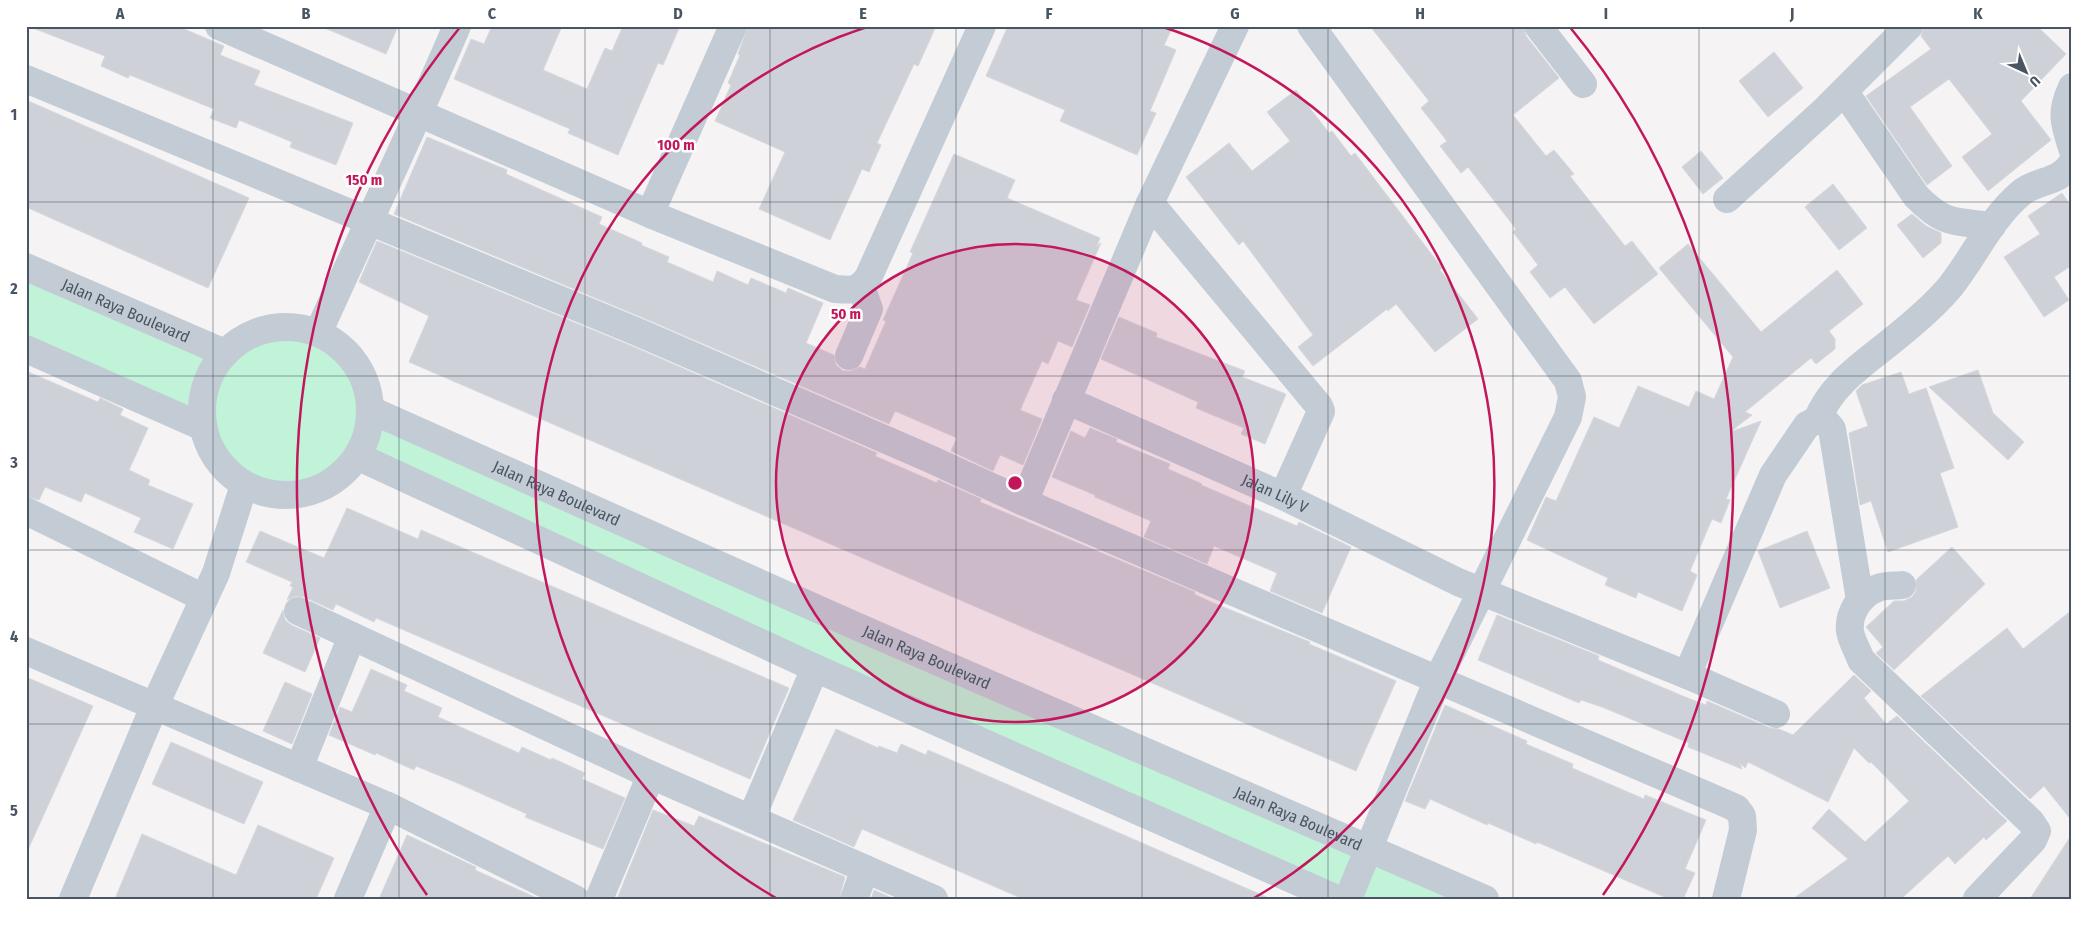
<svg xmlns="http://www.w3.org/2000/svg" width="2098" height="925" viewBox="0 0 2098 925" font-family="'Fira Sans Condensed',sans-serif">
	<style>
		.green { fill: #c0f3d7 }
		.building { fill: #cfd1d8; stroke: #d6d8de }
		.lines { fill: none; stroke-linecap: round; stroke-linejoin: round }
		.street { stroke: #c3ccd5; stroke-width: 28 }
		.grid { fill: none; stroke: #495562; stroke-width: 1; stroke-opacity: 0.55 }
		.ring { fill: none; stroke: #c2185b; stroke-width: 2.5 }
		.labels { text-anchor: middle; dominant-baseline: central; stroke-width: 5; stroke-linejoin: round; paint-order: stroke }
		.street-label { font-size: 16px; fill: #495562; stroke: #fff }
		.centre { fill: #c2185b; stroke: #fff; stroke-width: 2.5 }
		.ring-label { font-size: 15px; text-anchor: middle; font-weight: bold; fill: #c2185b; stroke: #fff; stroke-width: 5; stroke-linejoin: round; paint-order: stroke }
		.neatline { fill: none; stroke: #495562; stroke-width: 2 }
		.grid-label { font-size: 16px; text-anchor: middle; font-weight: bold; fill: #495562 }
	</style>
	<rect width="100%" height="100%" fill="#f5f3f3"/>
	<path class="green" d="M26 267 224 353 252 333 285 325 319 331 358 363 373 411 1485 899H1337L359 457 327 486 285 496 244 485 217 461 203 427 26 349Z"/>
	<path class="building" d="M33 26H177L224 46 220 55 260 71 254 85 353 123 336 165 290 147 292 142 239 120 236 128 210 118 214 109 130 75 128 78 101 66 105 56 33 28Z
		M320 26H398L386 54Z
		M492 26H562L543 70 587 89 605 48 612 51 623 26H680L663 65 658 63 618 155 568 133 570 129 454 79 471 39 484 44Z
		M748 26H936L918 66 914 64 877 143 881 145 869 172 862 169 830 240 759 209 785 152 715 121 731 85 728 83 740 55 738 54Z
		M1008 26H1173L1164 45 1176 50 1150 111 1156 113 1137 155 1060 121 1065 110 986 76Z
		M1370 26H1523L1526 36 1559 78 1513 115 1546 156 1554 150 1574 174 1570 176 1625 246 1632 241 1658 274 1594 324 1565 287 1550 298 1530 272 1538 265 1513 232 1516 229 1468 167 1461 173 1440 146 1447 141 1421 108 1429 101Z
		M1924 26H2037L2066 54 2021 101 2051 140 1988 191 1962 157 1992 134 1949 79 1910 107 1952 166 1927 185 1866 96 1931 49 1921 36Z
		M1774 52 1803 88 1768 117 1739 81Z
		M1296 90 1329 133 1332 131 1351 156 1355 153 1442 268 1440 270 1478 319 1435 352 1396 304 1388 311 1387 309 1313 366 1298 347 1313 335 1243 241 1239 245 1186 177 1229 143 1252 171 1290 141 1267 112Z
		M26 100 249 198 208 288 26 207Z
		M427 137 507 170 506 174 602 217 599 224 642 243 641 245 669 257 667 262 713 282 717 271 748 285 751 278 786 293 788 288 823 303 806 343 834 355 836 365 843 371H851L860 367 865 369 886 321 883 320 913 253 910 252 954 154 1015 180 1007 198 1100 238 1097 246 1101 243 1076 300 1090 305 1072 347 1058 341 1048 364 1042 361 1020 410 1042 419 1023 465 1000 455 993 471 951 451 957 438 895 411 889 424 646 319 394 214Z
		M1701 151 1723 178 1703 194 1682 167Z
		M1833 184 1867 228 1839 250 1805 207Z
		M2062 193 2072 208V265L2054 277 2069 300 2044 317 2004 257 2040 234 2028 216Z
		M1912 214 1926 226 1941 233V243L1923 258 1897 225Z
		M377 241 634 347 877 453 875 456 937 483 938 480 981 499 980 502 1195 592 1194 594 1211 602 1310 642 1309 644 1396 681 1356 771 409 362 429 316 359 282Z
		M1688 244 1761 332 1837 270 1863 304 1829 331 1835 339V349L1816 364 1811 358 1745 412 1752 415 1730 432 1761 421 1726 499 1730 500 1721 523 1712 519 1690 571 1697 575 1682 611 1638 592 1636 598 1605 585 1608 578 1527 540 1546 497 1556 501 1594 417 1619 428 1638 386 1689 407 1696 391 1714 399 1733 357 1659 268Z
		M1119 317 1157 333 1156 337 1245 371 1242 377 1286 394 1265 444 1241 434 1244 428 1196 408 1198 402 1101 359Z
		M1978 370 1993 413 2024 442 2008 460 1929 387Z
		M26 371 98 402 100 398 123 409 120 415 148 428 129 470 150 480 148 485 193 504 173 549 134 532 141 518 85 493 81 502 45 487 39 500 26 496Z
		M1901 372 1909 394 1926 388 1954 468 1940 473 1958 527 1888 552 1871 501 1860 505 1849 433 1868 426 1856 391 1862 385Z
		M1090 428 1117 439 1116 442 1170 464 1168 469 1202 484 1201 485 1297 526 1299 522 1351 547 1322 613 1270 591 1277 573 1214 546 1207 564 1144 537 1151 521 1095 497V495L1052 477 1071 431 1085 438Z
		M347 508 418 539 421 530 789 688 750 779 376 618 374 622 336 604 333 610 304 597 296 596 287 600 293 587 290 586 292 582 246 562 260 531 324 558Z
		M1807 531 1830 588 1780 608 1758 551Z
		M1952 547 1985 584 1894 670 1876 653 1883 647 1866 627 1894 601H1904L1912 597 1916 591V580Z
		M283 610 285 620 291 625 320 638 305 672 263 653Z
		M2072 610V821L2044 786 2030 799 1921 696 2007 628 2023 649Z
		M1497 615 1599 656 1598 660 1685 697 1706 705 1707 701 1770 728 1779 729 1793 735 1854 675 1871 691 1864 698 1886 724 1897 716 2007 821 1986 840 1984 837 1955 864 1948 856 1901 899H1793L1848 859 1812 828 1829 809 1865 842 1909 801 1871 762 1869 763 1854 748 1828 802 1748 762 1745 768 1740 763 1742 769 1688 747 1689 743 1602 707 1581 700 1579 703 1478 660Z
		M371 669 407 685 404 691 442 708 438 717 519 753 522 747 551 760 552 758 585 773 582 779 625 798 603 849 525 817 527 814 455 782 416 766 414 770 376 753 375 755 329 735 340 707 352 712Z
		M26 677 93 706 26 854Z
		M285 682 312 694 292 744 263 731Z
		M1445 705 1527 741 1526 744 1573 764 1572 768 1644 799 1645 795 1706 820 1685 869 1695 873 1683 899H1669L1537 842 1536 844 1488 823 1487 825 1430 799 1425 809 1405 801Z
		M836 729 878 748 879 746 897 753 901 744 926 755 928 750 1271 899H1023L862 829 854 847 793 820Z
		M171 742 263 782 244 824 152 784Z
		M653 810 694 826 699 816 845 877 839 899H617Z
		M258 825 334 858 316 899H115L142 834 236 875Z
		M2072 834V899H2030Z
		M407 835 476 867 475 870 539 899H379Z
		M874 890 894 899H871Z"/>
	<g class="lines">
		<g class="street">
			<path d="M219 26 650 214 835 289C851 290 857 292 868 278L982 26"/>
			<path d="M1311 26 1568 381 1572 397 1568 417 1438 679 1348 899"/>
			<path d="M1538 26 1583 84"/>
			<path d="M26 79 640 333 928 458 1024 502 1736 808 1742 816 1743 830 1726 899"/>
			<path d="M2072 87C2060 112 2064 123 2072 148"/>
			<path d="M1844 91 1916 196C1944 225 1954 221 1992 226"/>
			<path d="M1727 199 1827 108 1909 26"/>
			<path d="M1150 203 1319 406 1321 411 1319 416 1283 496"/>
			<path d="M650 214 733 26"/>
			<path id="s1" d="M26 267 225 353"/>
			<circle cx="286" cy="411" r="84"/>
			<path d="M319 331C365 229 413 129 457 26"/>
			<path d="M26 349 203 427"/>
			<path d="M849 356 869 309 861 287"/>
			<path id="s2" d="M1066 400 1283 496 1458 582 1687 675 1776 714"/>
			<path id="s3" d="M373 411 858 627 1485 899"/>
			<path d="M1817 420C1832 383 1864 364 1894 339 1914 323 1934 306 1950 287 1974 257 1991 218 2021 193 2038 179 2059 184 2072 163"/>
			<path d="M359 457 815 668 1337 899"/>
			<path d="M1024 502 1150 203 1235 26"/>
			<path d="M26 511 204 598"/>
			<path d="M1902 585C1895 586 1885 585 1878 588 1861 593 1848 613 1850 631 1851 640 1858 651 1861 660L2031 822 2037 831 2033 840 1977 899"/>
			<path d="M298 611 651 775 934 899"/>
			<path d="M26 651 388 806 575 899"/>
			<path d="M1687 675 1773 475 1807 425 1817 420 1826 422 1832 429 1860 600"/>
			<path d="M299 768 352 636"/>
			<path d="M751 819 815 668"/>
			<path d="M73 899 154 707 216 573 244 485"/>
			<path d="M348 899 388 806"/>
			<path d="M599 899 651 775"/>
			<path d="M854 899 865 869"/>
		</g>
	</g>
	<path class="grid" d="M213 26V899M399 26V899M585 26V899M770 26V899M956 26V899M1142 26V899M1328 26V899M1513 26V899M1699 26V899M1885 26V899M26 202H2072M26 376H2072M26 550H2072M26 724H2072"/>
	<circle cx="1015" cy="483" r="239" fill="#c2185b" fill-opacity=".12"/>
	<g class="ring">
		<circle cx="1015" cy="483" r="239"/>
		<path d="M776 898A479 479 0 0 1 867 27M1163 27A479 479 0 0 1 1254 898"/>
		<path d="M427 895A718 718 0 0 1 461 26M1569 26A718 718 0 0 1 1603 895"/>
	</g>
	<g class="labels">
		<g class="street-label">
			<text stroke="none"><textPath href="#s1" startOffset="109">Jalan Raya Boulevard</textPath></text>
			<text stroke="none"><textPath href="#s3" startOffset="201">Jalan Raya Boulevard</textPath></text>
			<text stroke="none"><textPath href="#s2" startOffset="229">Jalan Lily V</textPath></text>
			<text stroke="none"><textPath href="#s3" startOffset="606">Jalan Raya Boulevard</textPath></text>
			<text stroke="none"><textPath href="#s3" startOffset="1011">Jalan Raya Boulevard</textPath></text>
		</g>
	</g>
	<circle cx="1015" cy="483" r="8" class="centre"/>
	<g class="ring-label">
		<text x="676" y="150">100 m</text>
		<text x="364" y="185">150 m</text>
		<text x="846" y="319">50 m</text>
	</g>
	<rect width="2098" height="925" fill="none" stroke="#ffffff" stroke-width="55"/>
	<g transform="translate(2026 72) rotate(136)" stroke="#ffffff" stroke-width="4" paint-order="stroke">
	<path d="M0-4L9 19L0 12L-9 19Z" fill="#495562"/>
	<text y="-8" font-size="14" font-weight="bold" text-anchor="middle" fill="#495562">U</text>
	</g>
	<rect x="28" y="28" width="2042" height="870" class="neatline"/>
	<g class="grid-label">
		<text x="120" y="19">A</text>
		<text x="306" y="19">B</text>
		<text x="492" y="19">C</text>
		<text x="678" y="19">D</text>
		<text x="863" y="19">E</text>
		<text x="1049" y="19">F</text>
		<text x="1235" y="19">G</text>
		<text x="1420" y="19">H</text>
		<text x="1606" y="19">I</text>
		<text x="1792" y="19">J</text>
		<text x="1978" y="19">K</text>
		<text x="14" y="120">1</text>
		<text x="14" y="294">2</text>
		<text x="14" y="468">3</text>
		<text x="14" y="642">4</text>
		<text x="14" y="816">5</text>
	</g>
</svg>
